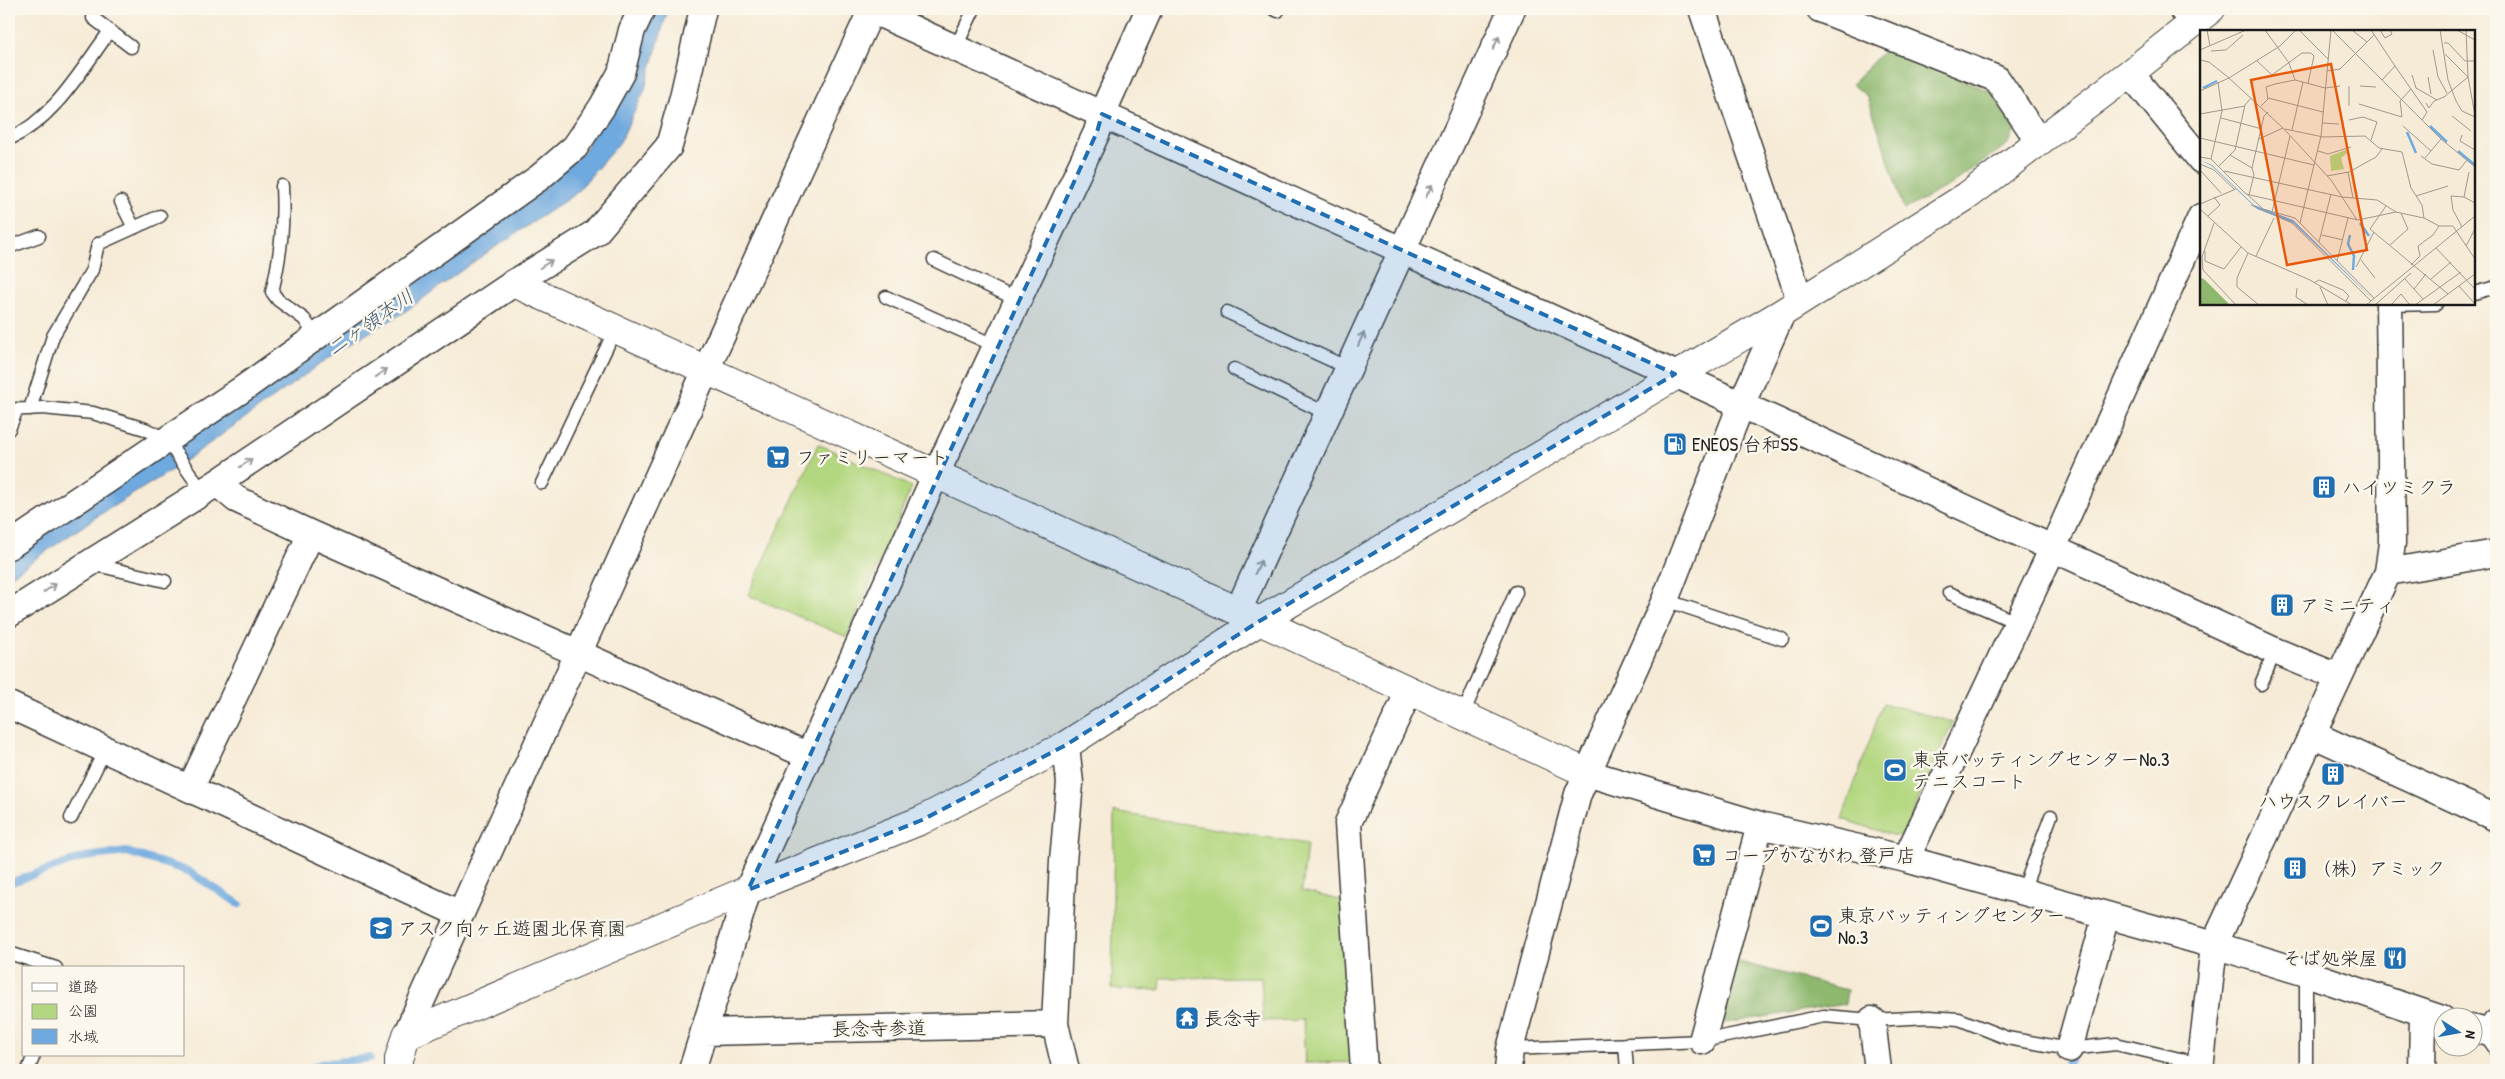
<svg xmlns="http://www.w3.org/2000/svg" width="2505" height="1079" viewBox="0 0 2505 1079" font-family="'Patrick Hand','Klee One',sans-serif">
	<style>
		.green { fill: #b3d780; stroke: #687a4e }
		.forest { fill: #8eb86e; stroke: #556a45 }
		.water { fill: #6ea9df; stroke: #45627e }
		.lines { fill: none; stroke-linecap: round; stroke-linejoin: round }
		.stream { stroke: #6ea9df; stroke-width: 8 }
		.service-casing { stroke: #3d3b38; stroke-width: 15 }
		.minor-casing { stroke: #3d3b38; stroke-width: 29 }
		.tertiary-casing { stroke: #3d3b38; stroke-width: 30 }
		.service { stroke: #fff; stroke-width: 12 }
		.minor { stroke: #fff; stroke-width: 26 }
		.tertiary { stroke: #fff; stroke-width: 28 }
		.oneway { stroke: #999 }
		.marked { fill: #1f6fb2; fill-opacity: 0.2; stroke: #1f6fb2; stroke-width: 4; stroke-dasharray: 10 6; stroke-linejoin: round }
		.labels { text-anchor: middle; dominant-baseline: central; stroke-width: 5; stroke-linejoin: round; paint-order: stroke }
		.poi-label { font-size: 19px; fill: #1c1c1c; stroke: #fbf7ec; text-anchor: start }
		.street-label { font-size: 19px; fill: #1c1c1c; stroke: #fbf7ec }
		.water-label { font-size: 20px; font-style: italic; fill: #415b74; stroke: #fbf7ec }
		.inset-river { fill: none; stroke: #6ea9df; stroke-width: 2.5 }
		.inset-road { fill: none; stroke: #9f988c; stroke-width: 1 }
		.view { fill: #e8590c; fill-opacity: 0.15; stroke: #e8590c; stroke-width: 2.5 }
		.inset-edge { fill: none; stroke: #1c1c1c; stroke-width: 2.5 }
	</style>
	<rect width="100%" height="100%" fill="#fbf7ec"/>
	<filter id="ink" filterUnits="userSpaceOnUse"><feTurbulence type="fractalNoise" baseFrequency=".02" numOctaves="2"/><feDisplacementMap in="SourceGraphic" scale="10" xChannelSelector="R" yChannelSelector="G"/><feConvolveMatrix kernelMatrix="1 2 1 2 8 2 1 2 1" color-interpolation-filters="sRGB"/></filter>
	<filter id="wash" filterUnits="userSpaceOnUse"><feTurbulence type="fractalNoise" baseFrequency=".0096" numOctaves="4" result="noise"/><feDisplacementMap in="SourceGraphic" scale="20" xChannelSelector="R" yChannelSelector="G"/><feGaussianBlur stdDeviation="1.12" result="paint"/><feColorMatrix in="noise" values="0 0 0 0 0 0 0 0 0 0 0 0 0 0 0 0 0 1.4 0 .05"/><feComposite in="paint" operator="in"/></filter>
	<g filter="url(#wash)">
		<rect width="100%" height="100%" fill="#f6ebd7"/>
		<path class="green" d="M818 444 912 487 847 637 748 595Z
			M1883 703 1953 722 1903 834 1895 836 1842 819Z
			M1114 812 1307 844 1302 891 1344 901 1354 1062 1305 1063 1303 1020 1263 1021 1261 977 1161 978 1160 990 1112 989Z"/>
		<path class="forest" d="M1884 50 1991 91 2015 129 2008 144 1955 182 1904 210 1868 97 1852 84Z
			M1739 962 1847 990 1845 1004 1725 1023 1723 1020Z"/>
		<path class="water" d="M649 9H668L645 89 620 142 575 194 473 262 403 313 344 347 175 468 96 517 9 577V557L398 293 537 195 585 150Z"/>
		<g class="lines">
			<path class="stream" d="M9 883 84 857 127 852 188 871 239 904
				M307 1070 321 1064 370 1058
				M2065 1070 2073 1054"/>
		</g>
	</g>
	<g filter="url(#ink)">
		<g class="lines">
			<g class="service-casing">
				<path id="service" d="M1274 9 1278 11
					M2173 9 2188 27
					M93 18 131 47
					M956 47 974 9
					M9 139C54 119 81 70 110 31
					M282 186C284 225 281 254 272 292L278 300 304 319 316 336
					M121 202 134 228
					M9 247 39 236
					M934 260 1018 300
					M2474 293 2496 287
					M886 297 996 346
					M2389 305 2436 304
					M1227 312 1348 368
					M1234 369 1328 414
					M30 409 53 336 92 270 98 244 160 216
					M9 410 43 408 93 413 145 429 166 439 202 491
					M9 429 17 409
					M542 483 615 330
					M92 564 165 581
					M1949 593 2018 623
					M1665 600 1782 639
					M2261 684 2275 651
					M1463 714 1516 592
					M71 818 105 750
					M2023 891 2051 816
					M9 953 56 968
					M2306 973V1070
					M2496 1015 2491 1018 2482 1031 2496 1051
					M1625 1044 1627 1070
					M1510 1049 1702 1041 1824 1016 1872 1020 1929 1017 1959 1019 2007 1038 2069 1049 2116 1044 2201 1064
					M28 1070 34 1055"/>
			</g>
			<g class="minor-casing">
				<path id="minor" d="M869 9 1675 374 2275 651 2338 677
					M1702 9 1800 300
					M1820 9 1997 79 2038 140
					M2130 73 2201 160
					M217 483 236 499 311 534 809 756
					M9 546 244 388 540 177 575 147 602 107 621 73 632 30 642 9
					M2388 572 2496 553
					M1238 611 1512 9
					M9 614 217 483 514 283 595 233 669 146 683 97 703 9
					M9 705 460 914
					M2312 734 2496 818
					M1066 745 1070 783 1063 861 1055 1024 1066 1070
					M1587 773 1760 825 1906 859 2214 945 2306 973 2442 1019
					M190 789 311 534
					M1906 859 2053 548 2201 217
					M1872 1020 1878 1070
					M2472 1028 2496 1035
					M704 1032 1055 1024
					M406 1035 706 370 872 9
					M1702 1041 1760 825
					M2069 1049 2106 916
					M692 1070 748 890 936 474 1097 132 1102 114 1149 9
					M1364 1070 1348 823 1409 691
					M1508 1070 1510 1049 1578 794 1665 600 1741 405 1782 313
					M2200 1070 2214 945 2388 572 2392 543 2389 304
					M2422 1070 2423 1013"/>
			</g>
			<g class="tertiary-casing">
				<path id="tertiary" d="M514 283 1238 611 1587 773
					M399 1070V1059L406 1035 748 890 922 820 1066 745 1258 622 1782 313 1967 196 2130 73 2211 9"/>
			</g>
			<use href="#service" class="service"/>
			<use href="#minor" class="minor"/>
			<use href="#tertiary" class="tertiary"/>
		</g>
		<defs><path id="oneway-shaft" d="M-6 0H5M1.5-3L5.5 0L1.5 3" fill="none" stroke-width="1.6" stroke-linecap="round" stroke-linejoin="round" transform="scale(1.25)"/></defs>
		<g class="oneway">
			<use href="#oneway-shaft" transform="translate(1496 43) rotate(-65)"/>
			<use href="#oneway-shaft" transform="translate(1429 191) rotate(-65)"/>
			<use href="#oneway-shaft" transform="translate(546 264) rotate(-32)"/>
			<use href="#oneway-shaft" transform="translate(1361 339) rotate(-66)"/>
			<use href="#oneway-shaft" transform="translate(381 373) rotate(-34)"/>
			<use href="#oneway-shaft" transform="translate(246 463) rotate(-34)"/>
			<use href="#oneway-shaft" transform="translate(1258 567) rotate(-65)"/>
			<use href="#oneway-shaft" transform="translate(50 588) rotate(-33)"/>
		</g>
	</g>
	<path class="marked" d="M1102 114 1675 374 1258 622 1066 745 922 820 748 890 1097 132Z"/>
	<defs>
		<g id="fuel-square" transform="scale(1.25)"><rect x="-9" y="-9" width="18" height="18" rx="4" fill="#1f6fb2" stroke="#fbf7ec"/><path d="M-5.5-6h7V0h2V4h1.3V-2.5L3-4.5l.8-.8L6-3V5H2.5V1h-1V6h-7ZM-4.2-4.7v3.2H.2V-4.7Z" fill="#fff"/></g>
		<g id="supermarket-square" transform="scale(1.25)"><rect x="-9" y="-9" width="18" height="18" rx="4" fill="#1f6fb2" stroke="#fbf7ec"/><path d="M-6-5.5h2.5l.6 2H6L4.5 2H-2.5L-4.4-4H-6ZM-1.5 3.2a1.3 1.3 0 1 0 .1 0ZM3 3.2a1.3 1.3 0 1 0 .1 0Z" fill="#fff"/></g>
		<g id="building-square" transform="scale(1.25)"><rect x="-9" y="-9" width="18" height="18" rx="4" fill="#1f6fb2" stroke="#fbf7ec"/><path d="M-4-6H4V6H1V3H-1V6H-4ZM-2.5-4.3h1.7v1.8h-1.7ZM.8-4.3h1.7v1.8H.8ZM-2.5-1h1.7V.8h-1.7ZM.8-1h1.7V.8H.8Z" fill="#fff"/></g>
		<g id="stadium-square" transform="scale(1.25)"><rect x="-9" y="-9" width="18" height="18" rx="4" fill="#1f6fb2" stroke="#fbf7ec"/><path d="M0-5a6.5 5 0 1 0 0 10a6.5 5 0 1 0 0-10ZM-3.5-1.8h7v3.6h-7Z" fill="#fff"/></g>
		<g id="school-square" transform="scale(1.25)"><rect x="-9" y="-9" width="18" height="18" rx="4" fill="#1f6fb2" stroke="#fbf7ec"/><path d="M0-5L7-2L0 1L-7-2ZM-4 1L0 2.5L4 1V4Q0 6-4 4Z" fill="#fff"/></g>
		<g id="restaurant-square" transform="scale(1.25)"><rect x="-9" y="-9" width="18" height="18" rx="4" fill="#1f6fb2" stroke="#fbf7ec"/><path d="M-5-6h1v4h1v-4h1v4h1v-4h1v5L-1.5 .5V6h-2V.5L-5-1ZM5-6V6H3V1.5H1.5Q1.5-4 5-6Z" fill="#fff"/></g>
		<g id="temple-square" transform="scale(1.25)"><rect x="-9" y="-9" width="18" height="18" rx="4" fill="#1f6fb2" stroke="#fbf7ec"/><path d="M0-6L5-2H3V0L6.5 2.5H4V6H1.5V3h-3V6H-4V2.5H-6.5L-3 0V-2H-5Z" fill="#fff"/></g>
	</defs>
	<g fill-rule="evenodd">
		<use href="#fuel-square" x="1675" y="444"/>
		<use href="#supermarket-square" x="778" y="457"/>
		<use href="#building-square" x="2324" y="487"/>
		<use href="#building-square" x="2282" y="605"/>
		<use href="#stadium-square" x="1895" y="770"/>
		<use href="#building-square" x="2333" y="774"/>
		<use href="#supermarket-square" x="1704" y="855"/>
		<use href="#building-square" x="2295" y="868"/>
		<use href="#stadium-square" x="1821" y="926"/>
		<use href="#school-square" x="381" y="928"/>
		<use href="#restaurant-square" x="2395" y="958"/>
		<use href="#temple-square" x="1187" y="1018"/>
	</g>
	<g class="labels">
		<g class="poi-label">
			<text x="1692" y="444">ENEOS 台和SS</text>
			<text x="796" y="457">ファミリーマート</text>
			<text x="2342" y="487">ハイツミクラ</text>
			<text x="2300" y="605">アミニティ</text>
			<text x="1912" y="759">東京バッティングセンターNo.3<tspan x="1912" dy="22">テニスコート</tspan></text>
			<text x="2333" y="801" text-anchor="middle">ハウスクレイバー</text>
			<text x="1722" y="855">コープかながわ 登戸店</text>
			<text x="2312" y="868">（株）アミック</text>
			<text x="1838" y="915">東京バッティングセンター<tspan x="1838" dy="22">No.3</tspan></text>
			<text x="398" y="928">アスク向ヶ丘遊園北保育園</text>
			<text x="2378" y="958" text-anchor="end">そば処栄屋</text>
			<text x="1204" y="1018">長念寺</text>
		</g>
		<g class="street-label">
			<text transform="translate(879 1028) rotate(-1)">長念寺参道</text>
		</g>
		<g class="water-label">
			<text transform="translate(370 322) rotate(-35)">二ヶ領本川</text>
		</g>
	</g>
	<g transform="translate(2200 30)">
		<rect width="275" height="275" fill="#f6ebd7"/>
		<path d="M146 120 147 123 141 128 144 139 131 141 130 126Z" fill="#b3d780"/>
		<path d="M0 247 5 250 30 275H0Z" fill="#8eb86e"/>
		<path d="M0 130 12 135 54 175 93 190 179 275 93 193 57 179 12 136Z" fill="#6ea9df"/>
		<path class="inset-river" d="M3 58 17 51M230 96 247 112M207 102 216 123M258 121 275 135M160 193 169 206M150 205 148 214 154 226 153 240"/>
		<path class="inset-road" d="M7 0 10 16M65 0 89 33 95 50M96 0 80 16 29 48 84 99 131 150 157 190M99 0 128 29M132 0 241 109 275 137M152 0 167 12M171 0 195 36M180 0 185 8 192 4 190 0M240 0 248 50 256 71 262 81 275 87M257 0 275 10M266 0 268 47 275 85M244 13H248L265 31H275M0 20 46 0M233 20 238 47 247 63M11 21 26 20 43 5M0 30 9 32 29 48 0 61M57 31 72 45 102 23H111L114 26 108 53M127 41 140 39 174 5M212 45 216 58 237 70M228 47 231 64M182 50 195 36 227 82 222 90M160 56 176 57M68 68 123 82M226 73 229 78 234 71 244 67 268 47 245 24M159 74 202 87 200 71 211 59M61 76 68 69 66 57 75 54 95 50 125 58 140 56M149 76V56M0 84 45 76M252 86 271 101M21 88 62 99M149 90 163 87 177 92 171 110M123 93 139 94M203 96 231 121M85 99 123 107 165 106 179 118 202 122 211 158 222 175 224 188M92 100 103 52M262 105 260 111 275 120M0 108 114 135M59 109 83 98M118 121 128 124 151 117M30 125 52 138M221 126 232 134 259 140 267 130M0 127 11 129 46 164 158 190 196 182 224 188 239 196H253L275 229M225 128 241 109M11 129 22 81 18 52M0 134 14 140 35 160M18 137 35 120 45 75 51 68M0 140 21 163M24 141 142 167 177 170 196 182M148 142 153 168M127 146 149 142 176 127 182 119M47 164 63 179 95 188 174 268M49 165 54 145 52 138 64 86 68 82M216 166 248 156M264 167 269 142M0 174 36 159M51 175 92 193 171 271M186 176 170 199 248 264M0 179 48 223 110 250 152 275M72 182 90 106M8 186 20 175 14 167M14 193 2 227 3 240 36 275M100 193 121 106 131 0M262 197 253 180 251 166 264 167 275 173M122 205 143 210M119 212 131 164M190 215 208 199 201 183M266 216 275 199M236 218 275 259M5 221V231L24 239 41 217M48 223 37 248V257L59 275M56 226 74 188M161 230 175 248M137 231 148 188M211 235 220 226 218 216 233 205 239 196M156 237 174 202M205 249 223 269M231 249 251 232M114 253 119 250 143 260 149 266 146 271M259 256 275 274M120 257 128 275M97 258 96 267 108 275M214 259 226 244M166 275 275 186M175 275 211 243M191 275 201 264 210 275M215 275 261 242M233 275 275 244"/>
		<path class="view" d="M131 34 167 220 87 235 51 50Z"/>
		<rect width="275" height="275" class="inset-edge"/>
	</g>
	<rect width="2505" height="1079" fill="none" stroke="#fbf7ec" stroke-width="30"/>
	<rect x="22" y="966" width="162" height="90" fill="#fbf7ec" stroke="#a29f99"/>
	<rect x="32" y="983" width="25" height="8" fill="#ffffff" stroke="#a29f99"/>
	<text x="68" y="992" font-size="15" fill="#1c1c1c">道路</text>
	<rect x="32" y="1004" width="25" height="15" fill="#b3d780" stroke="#a29f99"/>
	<text x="68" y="1016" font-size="15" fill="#1c1c1c">公園</text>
	<rect x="32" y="1029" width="25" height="15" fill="#6ea9df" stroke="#a29f99"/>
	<text x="68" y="1042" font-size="15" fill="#1c1c1c">水域</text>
	<g transform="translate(2458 1032) rotate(101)"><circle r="24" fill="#fbf7ec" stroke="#a29f99"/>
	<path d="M0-4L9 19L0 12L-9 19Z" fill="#1f6fb2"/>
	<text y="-8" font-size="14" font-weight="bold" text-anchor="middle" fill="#1c1c1c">N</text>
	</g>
</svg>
